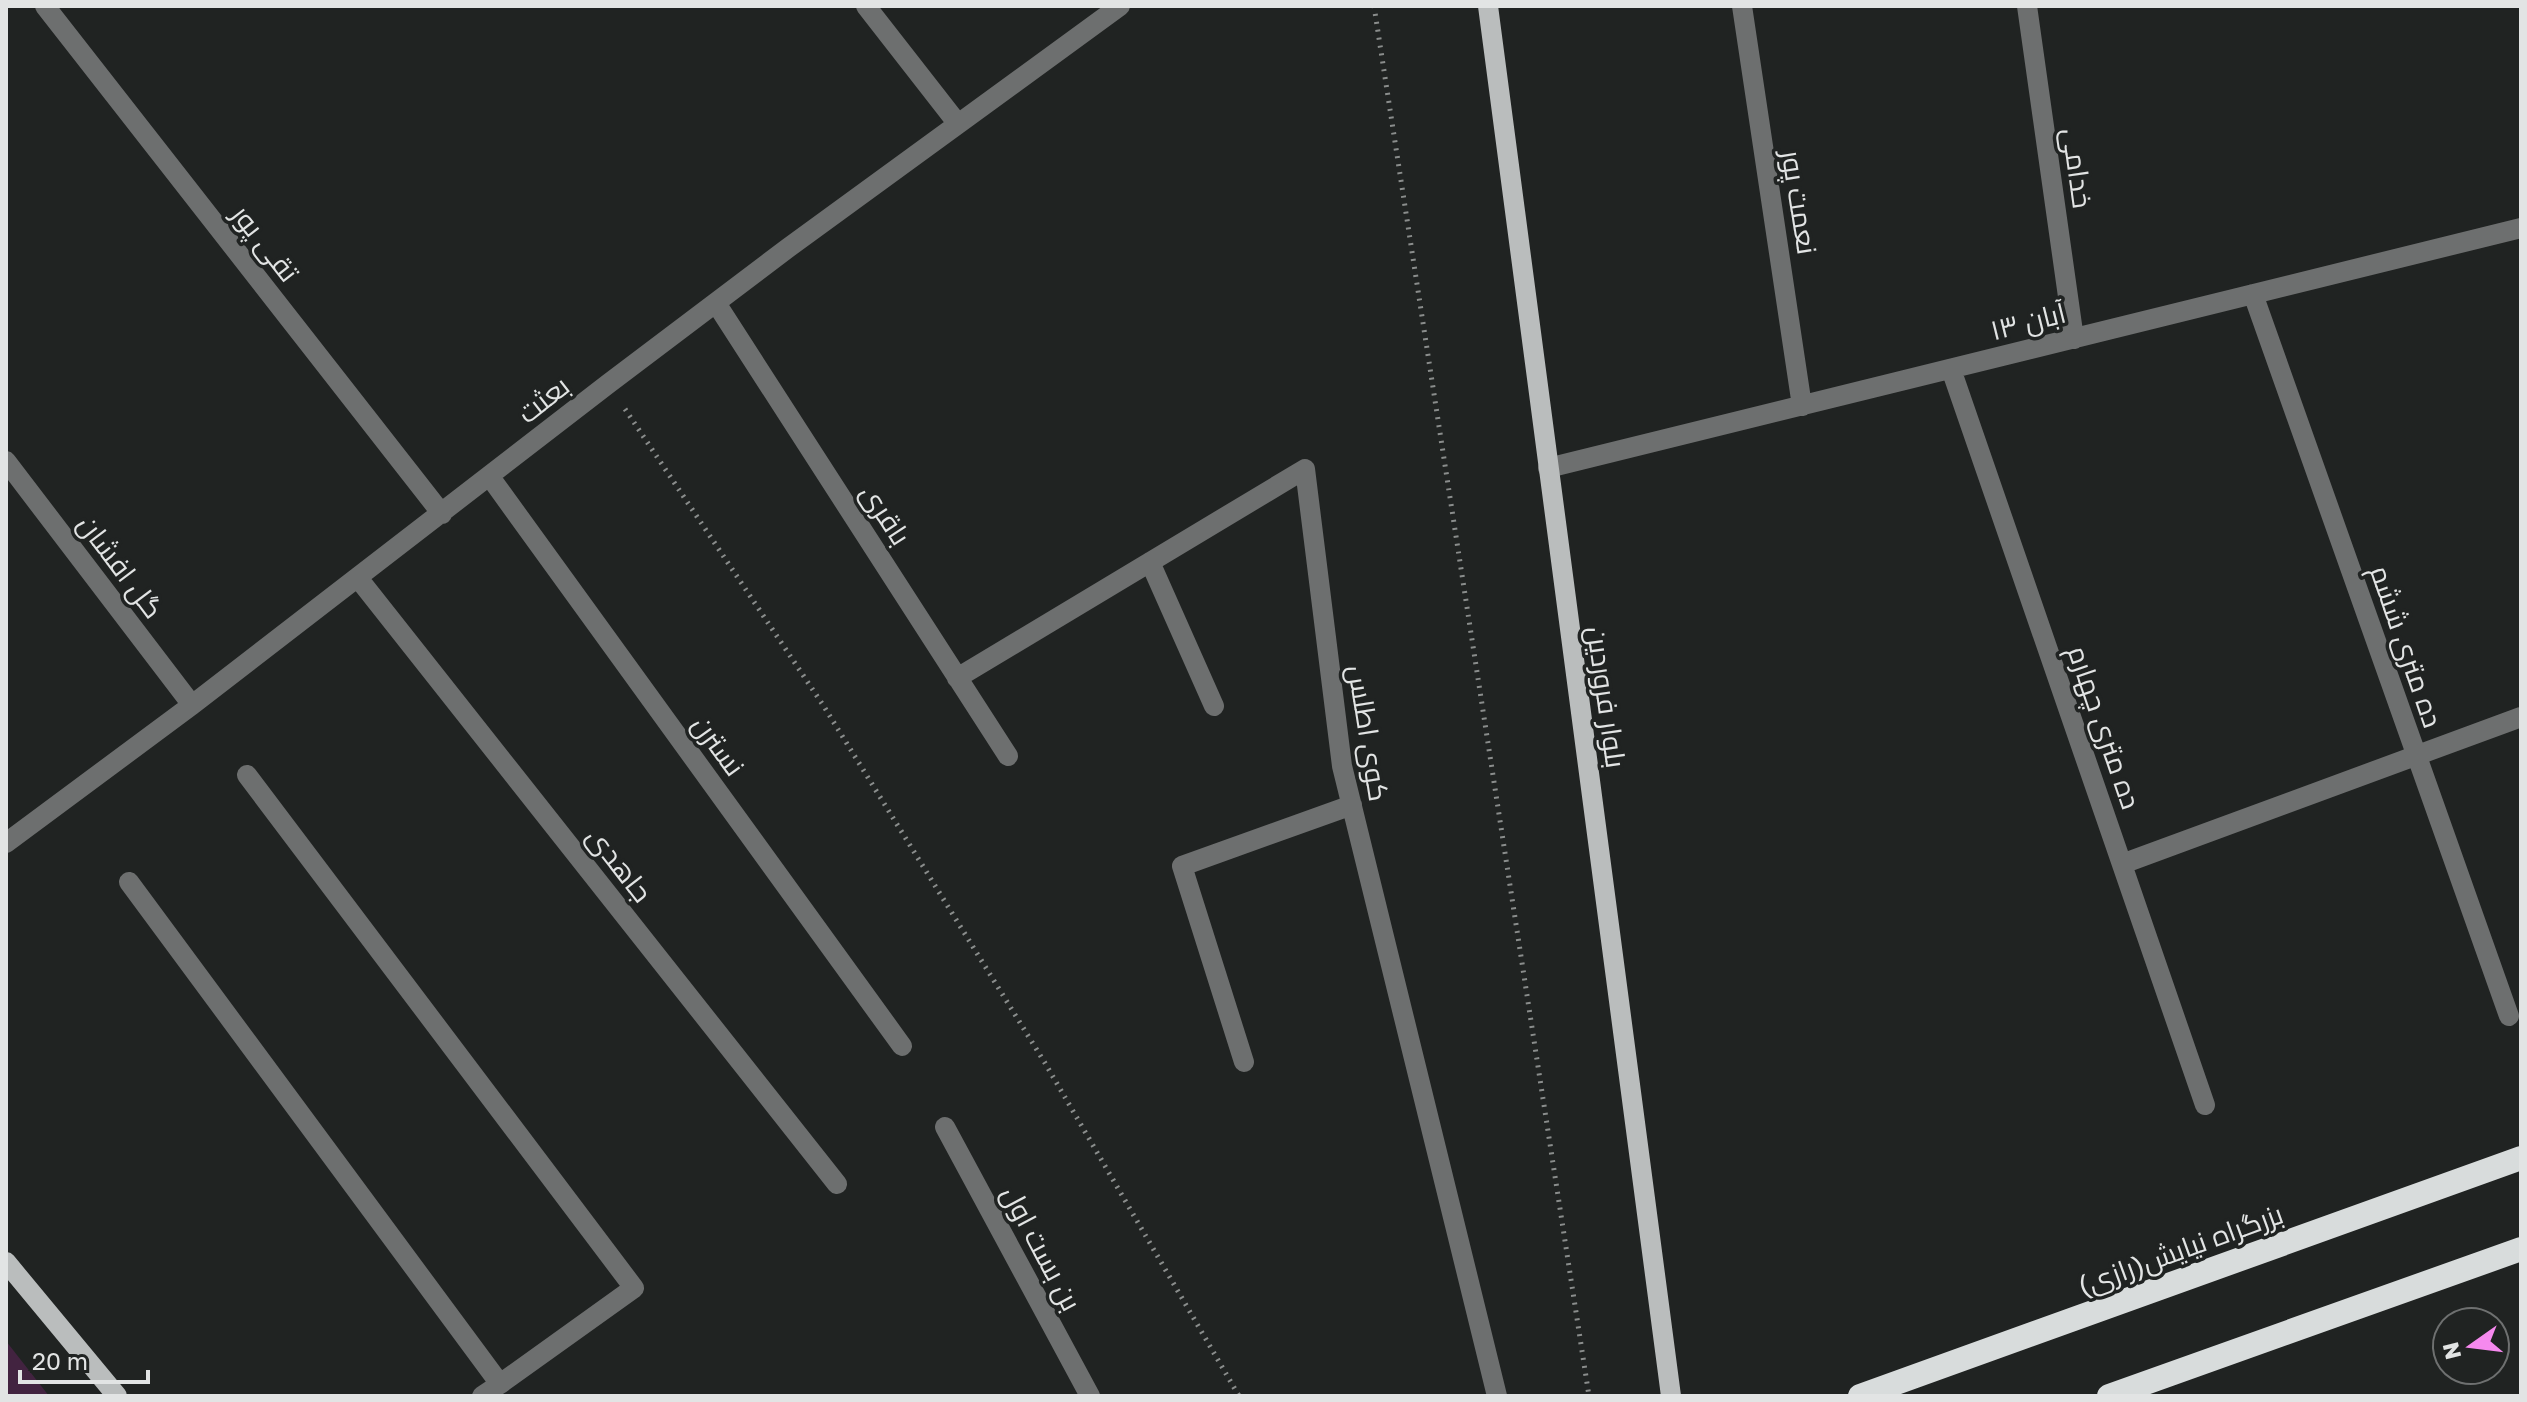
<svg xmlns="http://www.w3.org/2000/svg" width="2527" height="1402" viewBox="0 0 2527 1402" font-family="'Golos Text',Cairo,sans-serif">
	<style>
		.green { fill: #422340 }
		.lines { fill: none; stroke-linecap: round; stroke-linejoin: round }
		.path { stroke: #8a8d8c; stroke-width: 5; stroke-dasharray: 2 6; stroke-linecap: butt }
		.minor { stroke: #6d6f6f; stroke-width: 20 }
		.major { stroke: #babdbd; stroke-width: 20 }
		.highway { stroke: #d8dcdc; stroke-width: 24 }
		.labels { text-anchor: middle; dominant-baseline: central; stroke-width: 7; stroke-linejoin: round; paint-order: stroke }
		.street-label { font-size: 28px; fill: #e2e4e4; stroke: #202322 }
	</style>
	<rect width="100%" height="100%" fill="#202322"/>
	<path class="green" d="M6 1341 49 1396H6Z"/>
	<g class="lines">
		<path class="path" d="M1374 6 1589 1396
			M625 409 823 705 1045 1063 1239 1396"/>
		<path class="minor" d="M45 6 442 514
			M866 6 958 124
			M1742 6 1802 406
			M2027 6 2074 339
			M2253 294 2509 1016
			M716 303 1008 756
			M1951 369 2205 1105
			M6 461 192 705
			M1548 468 2521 228
			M490 477 902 1046
			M1150 562 1214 706
			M358 578 837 1184
			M957 678 1305 469 1342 766 1497 1396
			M247 775 634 1288 500 1384
			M6 843 192 705 608 384 788 248 1120 6
			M2122 864 2521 717
			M129 882 500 1384 482 1396
			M1244 1062 1182 866 1352 805
			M945 1127 1090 1396"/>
		<path class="major" d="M1488 6 1671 1396
			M6 1262 117 1396"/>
		<path class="highway" d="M1860 1396 2521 1158
			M2109 1396 2521 1249"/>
	</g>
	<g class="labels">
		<g class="street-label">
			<text transform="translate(2078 168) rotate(82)">خدامی</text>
			<text transform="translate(1800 202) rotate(81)">نعمت پور</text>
			<text transform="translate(266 243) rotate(52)">تقی پور</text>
			<text transform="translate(2028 321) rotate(-14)">۱۳ آبان</text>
			<text transform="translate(543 399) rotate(-38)">بعثت</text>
			<text transform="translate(886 514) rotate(57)">باقری</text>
			<text transform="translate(121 566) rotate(53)">گل افشان</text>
			<text transform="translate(2407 646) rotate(71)">ده متری ششم</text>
			<text transform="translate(1607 697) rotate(82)">بلوار فروردین</text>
			<text transform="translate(2105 727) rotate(71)">ده متری چهارم</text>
			<text transform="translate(1369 733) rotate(81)">کوی اطلس</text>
			<text transform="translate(719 745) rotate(54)">نسترن</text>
			<text transform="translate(620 864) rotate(52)">جاهدی</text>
			<text transform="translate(1042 1248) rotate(62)">بن بست اول</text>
			<text transform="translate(2180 1249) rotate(-20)">بزرگراه نیایش(رازی)</text>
		</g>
	</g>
	<rect width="2527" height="1402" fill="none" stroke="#e2e4e4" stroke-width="16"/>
	<g transform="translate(2471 1346) rotate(256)"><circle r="38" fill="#202322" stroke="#6e7070" stroke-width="2"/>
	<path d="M0-6L14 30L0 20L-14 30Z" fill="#f689ee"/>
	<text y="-12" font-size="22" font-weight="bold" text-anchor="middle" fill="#e2e4e4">N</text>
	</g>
	<path d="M20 1370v12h128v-12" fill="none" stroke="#e2e4e4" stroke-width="4"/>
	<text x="32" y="1370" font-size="24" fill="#e2e4e4" stroke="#202322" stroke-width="6" paint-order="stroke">20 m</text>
</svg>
